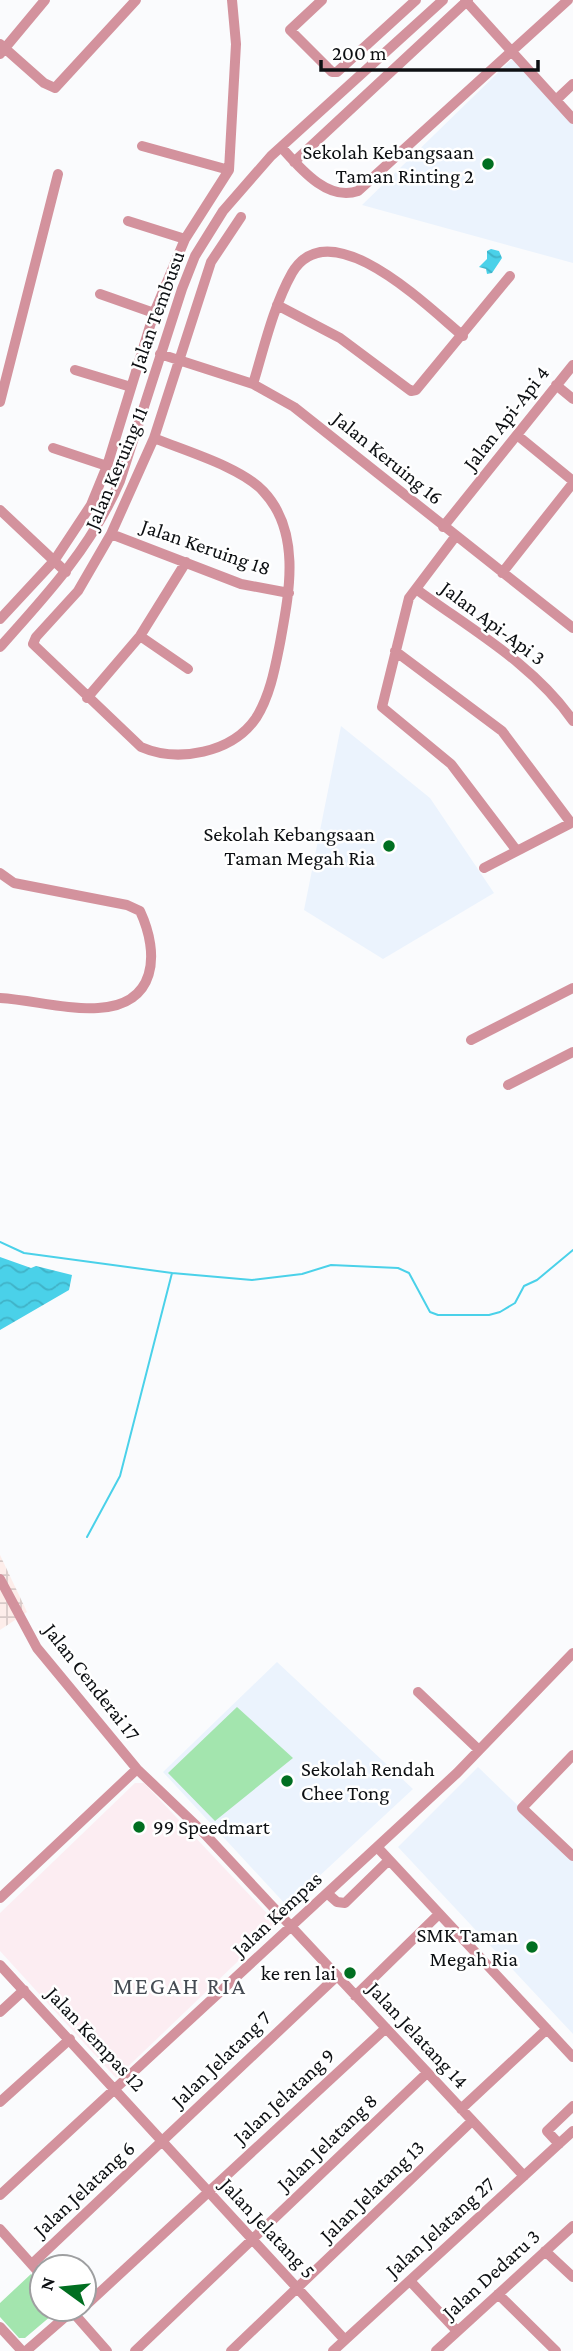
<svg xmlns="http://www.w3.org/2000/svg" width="573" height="2351" viewBox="0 0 573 2351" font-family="'Crimson Pro',serif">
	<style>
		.commercial { fill: #fcedf2 }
		.industrial { fill: url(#industrial-grid) }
		.built { fill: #ebf3fd }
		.green { fill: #a3e5ae }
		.water { fill: url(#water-waves) }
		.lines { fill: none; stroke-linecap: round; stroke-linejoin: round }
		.stream { stroke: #4ad1e9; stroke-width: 2 }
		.minor { stroke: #d3929d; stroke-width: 10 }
		.poi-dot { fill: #016f21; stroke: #fff; stroke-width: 2.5 }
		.labels { text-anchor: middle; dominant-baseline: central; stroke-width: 5; stroke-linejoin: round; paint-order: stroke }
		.poi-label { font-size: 21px; fill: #0d1013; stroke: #fff; text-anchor: end }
		.street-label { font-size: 21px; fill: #0d1013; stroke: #fff }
		.quarter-label { font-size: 24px; letter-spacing: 2px; fill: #454b53; stroke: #fff }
	</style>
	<defs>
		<pattern id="industrial-grid" width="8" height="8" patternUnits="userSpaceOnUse" patternTransform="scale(1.75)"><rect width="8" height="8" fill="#fdedea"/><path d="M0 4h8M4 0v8" fill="none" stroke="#d8cac8"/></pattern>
		<pattern id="water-waves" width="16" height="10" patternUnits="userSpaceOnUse" patternTransform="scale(1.75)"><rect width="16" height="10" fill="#4ad1e9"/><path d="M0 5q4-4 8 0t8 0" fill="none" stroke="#40b2c7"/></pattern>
	</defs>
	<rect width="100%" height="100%" fill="#fafbfd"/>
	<path class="commercial" d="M135 1783H144L277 1924 116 2078 0 1951V1913Z"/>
	<path class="industrial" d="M0 1555 27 1612 0 1630Z"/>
	<path class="built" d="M512 59 573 124V263L362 205Z
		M341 726 430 798 494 893 383 959 304 910Z
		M277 1662 413 1789 287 1906 163 1772Z
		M478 1767 573 1859V2034L398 1847Z"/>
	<path class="green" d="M237 1707 293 1758 215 1821 168 1773Z
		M31 2274 42 2285V2309L58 2310 25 2338H19L0 2317V2303Z"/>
	<path class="water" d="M491 249 499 251 502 258 492 273 487 274 486 269 479 267 487 259V251Z
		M0 1257 31 1268 36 1266 72 1275 69 1290 0 1330Z"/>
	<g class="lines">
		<path class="stream" d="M0 1242 24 1253 172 1273 252 1280 302 1274 331 1265 398 1268 409 1273 430 1312 438 1315H489L500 1312 515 1303 524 1286 537 1280 573 1250
			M87 1537 120 1476 172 1273"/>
		<path class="minor" d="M322 0 290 30 332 72H337L416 0
			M465 0 573 119
			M0 44 44 83 55 88 136 0
			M0 54 45 0
			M556 100 573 84
			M142 146 229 170
			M281 147C299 167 327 202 358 191L568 0
			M294 162 468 0
			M128 221 185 239
			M100 294 154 313
			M277 305 340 338 411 391 416 390 510 276
			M160 354 253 384 294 407 573 628
			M75 370 131 387
			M253 384C264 348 273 307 292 273 330 208 430 309 463 336
			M556 385 573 399
			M0 402 58 174
			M517 435 573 481
			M154 438C185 451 241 467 263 491 302 532 289 594 280 643 275 668 270 696 256 718 232 753 178 763 141 747L33 644 36 637 78 591 111 534 154 438 211 262 241 217
			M53 448 107 466
			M0 510 66 572
			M443 527 573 365
			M111 534 241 584 289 593
			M455 537 409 598 382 707 451 764 517 851
			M502 573 573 483
			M416 589C469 628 535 665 573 721
			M0 619 54 561 91 505 107 466 154 313 185 239 229 170 236 44 232 0
			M140 636 188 669
			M0 647C47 595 92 546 120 481L182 289 195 256 223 211 271 156 443 0
			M395 651 502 731 571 823
			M87 698 140 636 186 562
			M484 868 573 822
			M0 873 14 883 127 905 140 911C160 954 157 1005 98 1008 66 1010 32 1000 0 998
			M471 1040 573 988
			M508 1085 573 1052
			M0 1579 37 1648 137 1769 202 1831 524 2176
			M418 1692 479 1750
			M573 1755 522 1808 573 1856
			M378 1848 573 2057
			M328 1894 337 1902 345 1903 389 1860
			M0 1898 137 1769
			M0 1965 345 2340
			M355 1996 439 1914
			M0 2012 24 1990
			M0 2102 70 2039
			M461 2109 547 2029
			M559 2144 547 2131 573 2106
			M0 2195 457 1773 573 1653
			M0 2229 42 2276
			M545 2251 573 2277
			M32 2264 337 1976
			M410 2281 457 2331
			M498 2294 556 2351
			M84 2307 386 2028
			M70 2309 107 2351
			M0 2327 22 2351
			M26 2351 72 2311
			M135 2351 427 2073
			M231 2351 472 2121
			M333 2351 573 2131
			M436 2351 573 2226"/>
	</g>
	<g class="poi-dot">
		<circle cx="488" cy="164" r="7"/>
		<circle cx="389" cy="846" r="7"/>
		<circle cx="287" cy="1781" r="7"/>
		<circle cx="139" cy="1827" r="7"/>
		<circle cx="532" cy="1947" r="7"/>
		<circle cx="350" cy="1973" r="7"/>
	</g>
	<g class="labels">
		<g class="poi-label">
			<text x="474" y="152">Sekolah Kebangsaan<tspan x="474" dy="24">Taman Rinting 2</tspan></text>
			<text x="375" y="834">Sekolah Kebangsaan<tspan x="375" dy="24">Taman Megah Ria</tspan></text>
			<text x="301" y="1769" text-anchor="start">Sekolah Rendah<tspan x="301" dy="24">Chee Tong</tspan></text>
			<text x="153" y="1827" text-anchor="start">99 Speedmart</text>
			<text x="518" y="1935">SMK Taman<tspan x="518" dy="24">Megah Ria</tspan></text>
			<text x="336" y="1973">ke ren lai</text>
		</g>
		<g class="street-label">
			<text transform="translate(157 310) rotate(-70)">Jalan Tembusu</text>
			<text transform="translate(506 418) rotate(-52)">Jalan Api-Api 4</text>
			<text transform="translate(388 458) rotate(39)">Jalan Keruing 16</text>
			<text transform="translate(116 468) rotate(-67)">Jalan Keruing 11</text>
			<text transform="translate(206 547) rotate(19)">Jalan Keruing 18</text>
			<text transform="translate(493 623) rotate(37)">Jalan Api-Api 3</text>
			<text transform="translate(92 1682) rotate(52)">Jalan Cenderai 17</text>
			<text transform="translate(277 1914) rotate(-43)">Jalan Kempas</text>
			<text transform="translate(418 2035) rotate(47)">Jalan Jelatang 14</text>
			<text transform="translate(96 2039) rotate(47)">Jalan Kempas 12</text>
			<text transform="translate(221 2059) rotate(-44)">Jalan Jelatang 7</text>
			<text transform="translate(284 2096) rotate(-43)">Jalan Jelatang 9</text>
			<text transform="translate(327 2142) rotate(-44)">Jalan Jelatang 8</text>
			<text transform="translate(84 2189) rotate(-43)">Jalan Jelatang 6</text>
			<text transform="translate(372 2191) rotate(-44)">Jalan Jelatang 13</text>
			<text transform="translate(440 2227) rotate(-42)">Jalan Jelatang 27</text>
			<text transform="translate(268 2228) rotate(47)">Jalan Jelatang 5</text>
			<text transform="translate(491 2274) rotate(-42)">Jalan Dedaru 3</text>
		</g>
		<g class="quarter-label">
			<text x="180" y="1985">MEGAH RIA</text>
		</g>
	</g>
	<g transform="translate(63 2288) rotate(285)"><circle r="33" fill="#ffffff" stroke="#9e9fa1" stroke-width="2"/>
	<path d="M0-5L12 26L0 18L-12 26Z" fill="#016f21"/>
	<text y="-10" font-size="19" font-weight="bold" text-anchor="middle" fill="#0d1013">N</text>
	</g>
	<path d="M321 60v10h217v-10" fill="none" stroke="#0d1013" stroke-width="3.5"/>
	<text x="332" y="60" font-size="21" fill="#0d1013" stroke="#ffffff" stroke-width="5" paint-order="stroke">200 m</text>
</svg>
